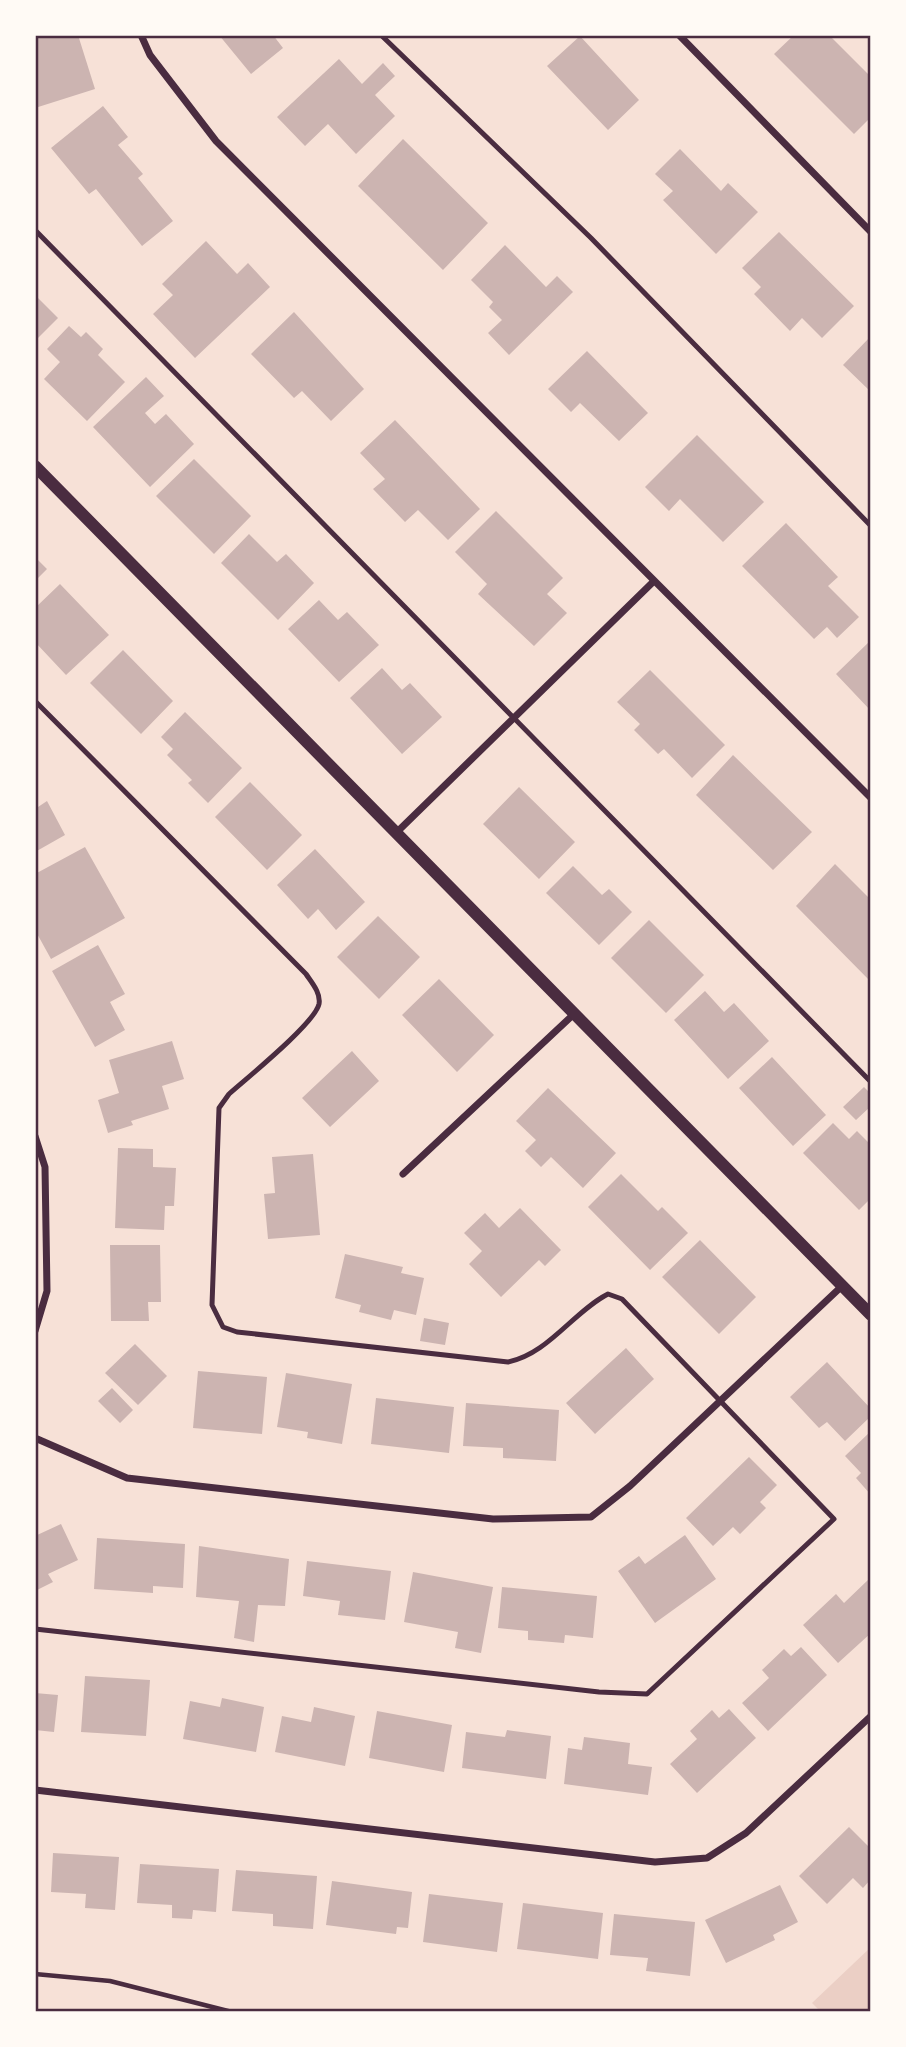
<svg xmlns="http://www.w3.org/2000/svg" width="906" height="2047" viewBox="0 0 906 2047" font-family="Jost,sans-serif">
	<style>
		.green { fill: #ebcfc5 }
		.building { fill: #ccb4b1 }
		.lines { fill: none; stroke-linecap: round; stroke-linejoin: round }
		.path { stroke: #4a2c40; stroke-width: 4.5 }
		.service { stroke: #4a2c40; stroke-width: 5 }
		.minor { stroke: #4a2c40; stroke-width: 7 }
		.tertiary { stroke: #4a2c40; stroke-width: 12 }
		.neatline { fill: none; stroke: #4a2c40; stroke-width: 2.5 }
	</style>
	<rect width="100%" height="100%" fill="#f7e1d7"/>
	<path class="green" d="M871 1947V2012H821L812 2003Z"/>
	<path class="building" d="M35 35H78L95 89 35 108Z
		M219 35H273L283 48 251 74Z
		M794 35H829L871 77V117L854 134 774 54Z
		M580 36 639 100 608 130 547 66Z
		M339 59 362 84 383 63 395 76 375 95 395 116 356 154 328 124 305 146 277 117Z
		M103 106 128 137 118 145 143 174 138 178 173 221 142 246 96 189 89 194 51 148Z
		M403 139 488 223 443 270 358 186Z
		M680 149 721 191 728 183 758 212 716 254 663 200 673 191 655 174Z
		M779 232 854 306 822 338 802 318 790 331 754 294 761 287 742 268Z
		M206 241 237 274 248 263 270 287 195 358 153 314 173 295 162 284Z
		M505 245 546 287 557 276 573 292 509 355 488 333 502 320 489 307 493 302 471 280Z
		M35 295 58 318 35 341Z
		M294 312 364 389 331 421 302 391 294 398 251 354Z
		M69 326 81 337 86 332 103 349 98 355 125 382 87 421 44 379 60 362 47 349Z
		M871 336V392L843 365Z
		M587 351 648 413 619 441 580 403 571 412 548 389Z
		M146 377 164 396 145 413 155 424 166 414 194 444 150 487 93 427Z
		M395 420 480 509 448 540 418 510 405 522 373 489 385 479 360 453Z
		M697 435 764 502 723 542 680 499 669 511 645 487Z
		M194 459 251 516 214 554 156 496Z
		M496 511 563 578 547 594 567 613 534 646 478 594 487 584 455 552Z
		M786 523 838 577 828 586 859 617 837 638 827 627 814 639 742 566Z
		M249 534 277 562 286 554 314 583 278 620 221 563Z
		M35 557 47 569 35 581Z
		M60 584 109 635 66 675 35 642V608Z
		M319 600 338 620 347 612 379 645 339 682 288 629Z
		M871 640V711L836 674Z
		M123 650 173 701 141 734 90 683Z
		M382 668 402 690 410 683 442 717 402 754 350 698Z
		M650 670 725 745 692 778 664 749 658 754 634 730 640 724 617 702Z
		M185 712 242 768 208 803 188 783 192 780 167 755 173 749 161 737Z
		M733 755 812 832 773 870 696 795Z
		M250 782 302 835 267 870 215 817Z
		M519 787 575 842 539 879 483 824Z
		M47 801 65 835 35 852V809Z
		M85 847 125 918 51 959 35 930V874Z
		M315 849 365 902 336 930 318 909 308 919 277 885Z
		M835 864 871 900V982L796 906Z
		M573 866 602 895 609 889 632 912 599 945 546 893Z
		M378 916 420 957 379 999 337 957Z
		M649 920 704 975 666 1013 611 958Z
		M98 945 125 994 110 1002 125 1030 95 1047 52 971Z
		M439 979 494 1035 457 1072 402 1015Z
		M705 991 724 1012 734 1003 769 1041 728 1079 674 1020Z
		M172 1041 184 1079 162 1086 169 1109 131 1121 133 1125 108 1133 98 1100 119 1093 109 1060Z
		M352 1051 379 1081 330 1127 302 1098Z
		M772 1057 826 1115 793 1146 739 1088Z
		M864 1087 871 1094V1106L856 1120 843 1107Z
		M548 1088 616 1153 583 1188 551 1157 541 1167 525 1151 536 1140 516 1121Z
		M833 1123 849 1139 857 1131 871 1145V1198L859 1210 803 1153Z
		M118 1148 153 1149V1167L176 1168 174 1206H165L164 1230 115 1228Z
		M313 1154 320 1235 268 1239 264 1194 275 1193 272 1157Z
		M621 1174 658 1211 662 1207 688 1233 650 1270 588 1207Z
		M520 1208 561 1250 545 1266 539 1260 501 1297 469 1264 482 1251 464 1233 485 1213 499 1228Z
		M700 1240 756 1297 719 1334 662 1277Z
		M110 1245H160L161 1302H148L149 1321H111Z
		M345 1254 403 1267 401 1273 424 1278 416 1315 394 1310 391 1320 359 1312 361 1305 335 1298Z
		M424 1318 449 1323 445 1345 420 1341Z
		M135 1344 167 1376 138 1405 105 1373Z
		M626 1348 654 1379 595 1434 566 1403Z
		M827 1362 871 1409V1416L845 1441 827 1422 819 1428 790 1397Z
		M198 1371 267 1377 262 1434 193 1428Z
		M286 1373 352 1384 342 1444 307 1438 308 1432 277 1427Z
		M112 1388 133 1410 120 1423 98 1401Z
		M376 1398 454 1407 449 1453 371 1444Z
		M466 1403 559 1410 556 1461 503 1458V1448L463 1446Z
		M871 1431V1495L856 1478 861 1473 845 1456Z
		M749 1457 777 1485 760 1502 766 1508 740 1534 733 1527 713 1546 686 1518Z
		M61 1524 78 1560 48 1574 53 1582 35 1591V1536Z
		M685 1535 716 1579 655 1623 618 1571 639 1556 645 1564Z
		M97 1538 185 1544 183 1588 153 1586V1593L94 1589Z
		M199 1546 289 1559 285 1606 258 1605 254 1642 234 1638 239 1601 196 1597Z
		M307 1561 391 1571 385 1620 338 1615 340 1601 303 1596Z
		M413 1572 493 1587 481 1653 455 1648 458 1632 404 1622Z
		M869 1579 871 1633 838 1663 803 1625 836 1594 844 1603Z
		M502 1587 597 1596 593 1638 565 1635 564 1643 528 1640V1631L498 1628Z
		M801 1647 827 1675 768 1731 742 1703 769 1678 762 1670 784 1649 791 1656Z
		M85 1676 150 1680 146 1736 81 1732Z
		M35 1693 58 1695 54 1732 35 1730Z
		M222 1698 264 1707 256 1752 183 1739 190 1701 220 1707Z
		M314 1707 355 1716 345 1766 275 1752 282 1716 311 1722Z
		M729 1709 756 1738 697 1793 670 1764 697 1739 690 1731 712 1710 719 1718Z
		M377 1711 452 1725 444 1772 369 1758Z
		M507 1730 551 1736 546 1779 462 1768 466 1732 505 1737Z
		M584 1737 630 1743 628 1764 652 1767 648 1795 564 1784 568 1748 582 1750Z
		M849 1827 871 1849V1879L863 1888 853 1878 827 1904 799 1876Z
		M53 1853 119 1857 115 1910 85 1908 86 1894 51 1892Z
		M140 1864 219 1869 216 1912 193 1910 192 1919 172 1918V1905L137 1903Z
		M236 1870 317 1876 313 1929 273 1926V1914L232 1911Z
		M332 1881 412 1892 408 1928 397 1927 396 1934 326 1925Z
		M780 1885 798 1922 773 1935 775 1940 726 1963 705 1920Z
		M429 1894 503 1903 497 1952 423 1942Z
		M523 1903 603 1913 598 1959 517 1949Z
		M614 1914 695 1922 690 1976 646 1971 648 1958 610 1955Z"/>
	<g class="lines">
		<path class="path" d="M35 1974 110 1981 232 2012"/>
		<path class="service" d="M381 35 591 238 871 526
			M35 230 871 1082
			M35 701 306 974C312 983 321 993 319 1004 315 1023 247 1078 229 1094L219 1108 212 1305 223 1327 237 1332 508 1362C548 1354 573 1312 608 1294L622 1299 834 1519 647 1694 599 1692 35 1629"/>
		<path class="minor" d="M141 35 150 55 216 141 871 798
			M679 35 871 232
			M396 833 653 582
			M35 1136 45 1167 47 1291 35 1331
			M403 1174 574 1014
			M35 1438 127 1478 493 1519 591 1517 630 1486 842 1286
			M35 1790 655 1862 707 1858 746 1833 871 1716"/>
		<path class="tertiary" d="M35 466 871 1315"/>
	</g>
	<rect width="906" height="2047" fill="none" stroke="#fffaf5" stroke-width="74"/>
	<rect x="37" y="37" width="832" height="1973" class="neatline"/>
</svg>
